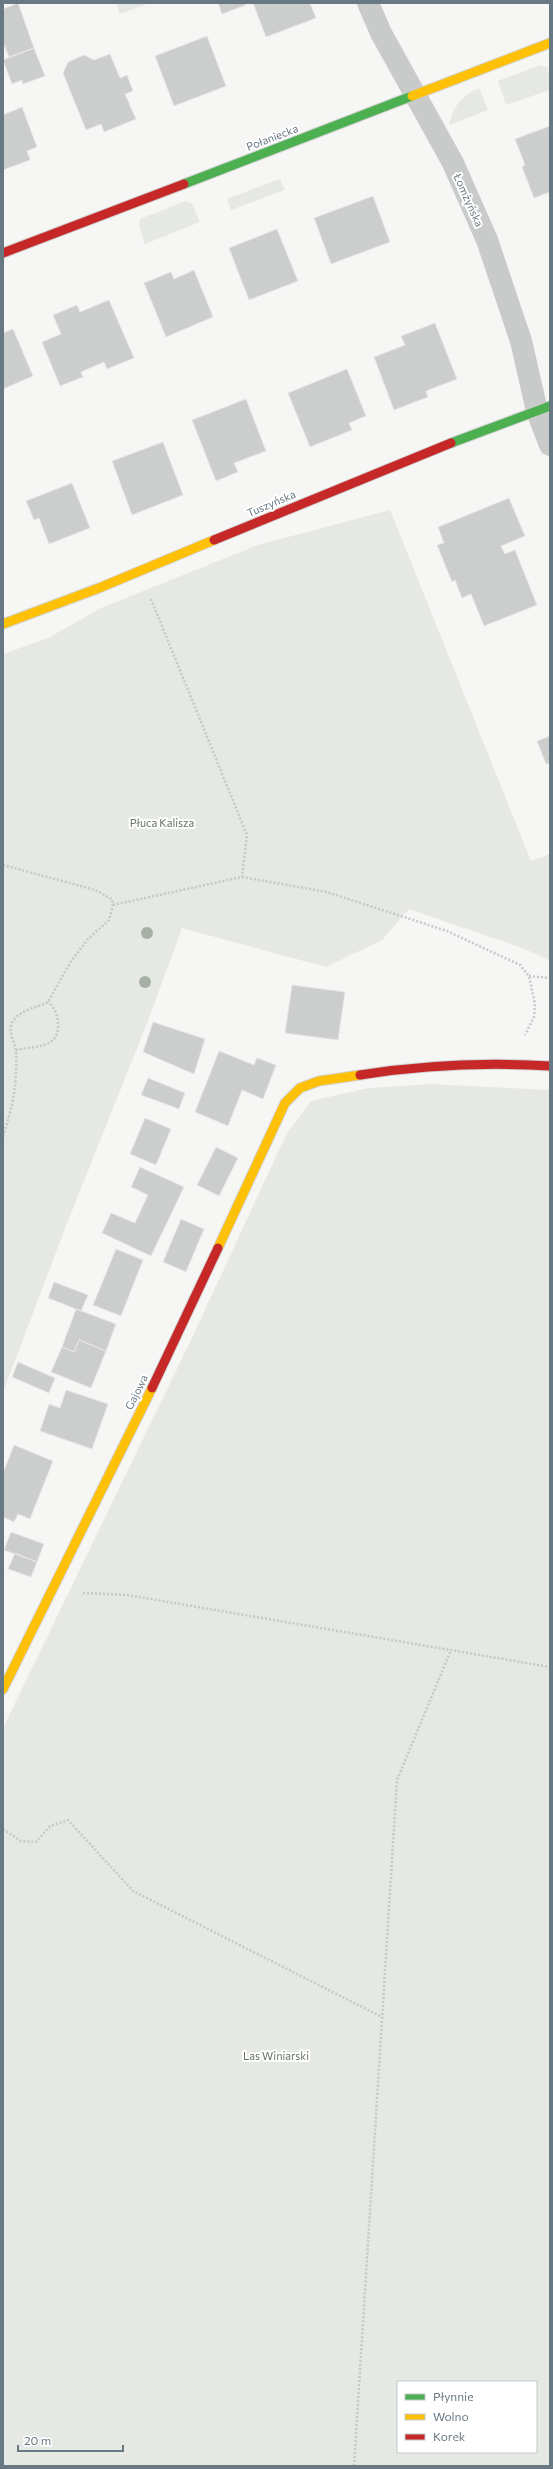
<svg xmlns="http://www.w3.org/2000/svg" width="553" height="2469" viewBox="0 0 553 2469" font-family="Commissioner,sans-serif">
	<style>
		.green { fill: #e5e8e3; fill-rule: evenodd }
		.building { fill: #cccece; stroke: #e6e6e5 }
		.lines { fill: none; stroke-linecap: round; stroke-linejoin: round }
		.fast-casing { stroke: #d2d3d3; stroke-width: 11 }
		.slow-casing { stroke: #d2d3d3; stroke-width: 11 }
		.jam-casing { stroke: #d2d3d3; stroke-width: 11 }
		.path { stroke: #c6c8c9; stroke-width: 2.5; stroke-dasharray: 2 2; stroke-linecap: butt }
		.street { stroke: #c9caca; stroke-width: 22 }
		.fast { stroke: #4caf50; stroke-width: 9 }
		.slow { stroke: #ffc107; stroke-width: 9 }
		.jam { stroke: #c62828; stroke-width: 9 }
		.tree { fill: #a7b0a5 }
		.labels { text-anchor: middle; dominant-baseline: central; stroke-width: 4; stroke-linejoin: round; paint-order: stroke }
		.street-label { font-size: 11px; fill: #687983; stroke: #fff }
		.park-label { font-size: 11px; fill: #677663; stroke: #fff }
	</style>
	<rect width="100%" height="100%" fill="#f6f6f5"/>
	<path class="green" d="M116 3H149L120 14Z
		M541 65 548 68 550 90 506 105 498 81Z
		M479 88 488 110 449 125C454 105 461 97 479 88Z
		M280 179 285 190 231 210 227 199Z
		M186 201 192 204 200 222 145 244 139 225 140 219Z
		M390 510 531 861 550 854V961L525 949 409 909 382 940 326 967 182 928 148 1021 66 1226 3 1392V654L48 638 101 608 258 545Z
		M431 1084 550 1090V2466H3V1728L190 1342 287 1133 311 1101 369 1088ZM398 2382H536V2452H398Z"/>
	<path class="building" d="M18 3 34 48 9 57 3 42V9Z
		M218 3H245L246 5 222 14Z
		M253 3H310L316 18 266 37Z
		M207 36 226 86 174 106 155 56Z
		M34 48 45 76 23 84 22 80 12 84 3 60Z
		M110 54 120 78 127 75 133 91 125 94 136 119 104 132 101 124 86 130 63 73 68 62 84 55 94 60Z
		M22 107 37 147 27 151 30 160 3 170V115Z
		M550 126V192L534 198 522 167 525 165 515 139Z
		M373 196 390 242 331 264 314 218Z
		M277 229 298 281 249 300 229 248Z
		M194 270 213 317 166 337 144 283 171 272 174 279Z
		M109 300 134 358 107 369 104 362 81 372 83 377 60 386 42 342 61 334 53 315 77 305 80 312Z
		M435 323 457 379 426 391 428 397 394 410 374 357 405 345 401 336Z
		M13 329 33 376 3 389V333Z
		M347 369 366 416 349 423 352 430 310 447 288 393Z
		M246 399 266 451 234 463 238 472 216 481 192 420Z
		M163 442 183 495 132 515 112 461Z
		M72 483 90 528 49 544 39 518 34 520 26 501Z
		M509 498 525 536 501 546 505 554 515 550 537 605 484 626 471 594 462 598 455 580 452 582 437 545 444 543 438 527Z
		M550 736V763L546 764 537 741Z
		M292 985 345 992 338 1040 285 1033Z
		M153 1022 205 1039 194 1074 143 1052Z
		M219 1051 254 1065 257 1058 276 1065 263 1099 242 1090 228 1126 195 1112Z
		M148 1078 185 1093 179 1109 141 1095Z
		M145 1118 171 1129 156 1165 130 1154Z
		M216 1147 238 1158 219 1196 197 1185Z
		M140 1167 184 1187 151 1256 102 1233 111 1213 135 1223 148 1195 131 1187Z
		M181 1219 204 1229 186 1272 163 1262Z
		M116 1249 143 1260 121 1316 93 1305Z
		M54 1282 88 1295 81 1311 48 1298Z
		M76 1309 116 1324 106 1351 79 1340 74 1352 62 1347Z
		M79 1340 106 1351 91 1388 51 1372 62 1347 74 1352Z
		M18 1362 55 1378 49 1393 12 1377Z
		M66 1390 108 1404 92 1449 40 1431 49 1404 60 1408Z
		M14 1445 53 1461 30 1519 18 1514 14 1522 3 1517V1473Z
		M11 1532 44 1544 37 1562 4 1550Z
		M15 1553 37 1562 31 1577 8 1569Z"/>
	<g class="lines">
		<g class="fast-casing">
			<path id="fast" d="M184 184 412 96
				M451 443 550 406"/>
		</g>
		<g class="slow-casing">
			<path id="slow" d="M412 96 550 43
				M3 624 99 588 214 540
				M218 1248 285 1103 300 1088 319 1081 360 1075
				M3 1689 152 1388"/>
		</g>
		<g class="jam-casing">
			<path id="jam" d="M3 253 184 184
				M214 540 451 443
				M360 1075C423 1065 486 1062 550 1066
				M152 1388 218 1248"/>
		</g>
		<path class="path" d="M151 599 247 835 242 877
			M3 865 95 890 112 899 113 905 109 920 87 940 70 963 48 1002C37 1008 21 1009 13 1021 6 1031 16 1042 16 1053 17 1087 13 1105 3 1137
			M113 905 242 877 327 892 447 931 520 965 529 976 535 1004 534 1017 525 1035
			M529 976 550 978
			M16 1050C33 1046 60 1049 58 1024 57 1014 56 1009 48 1002
			M83 1593 127 1595 550 1667
			M3 1829 21 1841 36 1842 50 1826 68 1820 133 1891 382 2017
			M354 2466 397 1780 451 1650"/>
		<path class="street" d="M368 3 381 33 453 163 487 240 521 341 537 411 550 445"/>
		<use href="#fast" class="fast"/>
		<use href="#slow" class="slow"/>
		<use href="#jam" class="jam"/>
	</g>
	<g class="tree">
		<circle cx="147" cy="933" r="6"/>
		<circle cx="145" cy="982" r="6"/>
	</g>
	<g class="labels">
		<g class="street-label">
			<text transform="translate(272 137) rotate(-21)">Połaniecka</text>
			<text transform="translate(469 200) rotate(66)">Łomżyńska</text>
			<text transform="translate(271 503) rotate(-23)">Tuszyńska</text>
			<text transform="translate(136 1392) rotate(-64)">Gajowa</text>
		</g>
		<g class="park-label">
			<text x="162" y="822">Płuca Kalisza</text>
			<text x="276" y="2055">Las Winiarski</text>
		</g>
	</g>
	<rect width="553" height="2469" fill="none" stroke="#687983" stroke-width="8"/>
	<rect x="397" y="2381" width="140" height="72" fill="#ffffff" stroke="#c3c9cd"/>
	<rect x="405" y="2394" width="20" height="6" fill="#4caf50" stroke="#c3c9cd"/>
	<text x="433" y="2401" font-size="12" fill="#687983">Płynnie</text>
	<rect x="405" y="2414" width="20" height="6" fill="#ffc107" stroke="#c3c9cd"/>
	<text x="433" y="2421" font-size="12" fill="#687983">Wolno</text>
	<rect x="405" y="2434" width="20" height="6" fill="#c62828" stroke="#c3c9cd"/>
	<text x="433" y="2441" font-size="12" fill="#687983">Korek</text>
	<path d="M18 2445v6h105v-6" fill="none" stroke="#687983" stroke-width="2"/>
	<text x="24" y="2445" font-size="12" fill="#687983" stroke="#ffffff" stroke-width="3" paint-order="stroke">20 m</text>
</svg>
